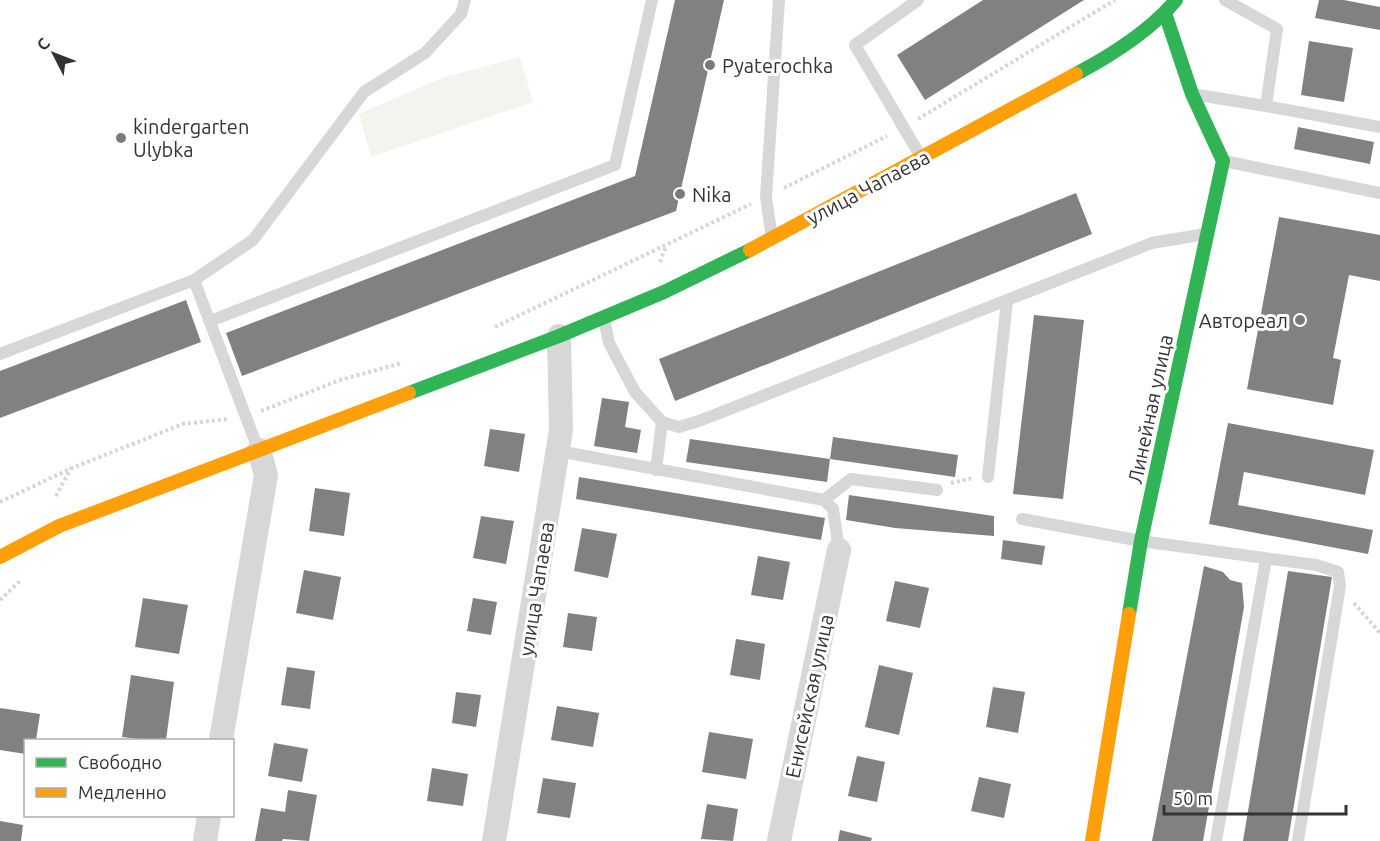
<svg xmlns="http://www.w3.org/2000/svg" width="1380" height="841" viewBox="0 0 1380 841" font-family="Ubuntu,sans-serif">
	<style>
		.green { fill: #f1f5ed }
		.building { fill: #818181 }
		.lines { fill: none; stroke-linecap: round; stroke-linejoin: round }
		.path { stroke: #d6d6d6; stroke-width: 4; stroke-dasharray: 3 3; stroke-linecap: butt }
		.lane { stroke: #d7d7d7; stroke-width: 12 }
		.street { stroke: #d7d7d7; stroke-width: 24 }
		.fast { stroke: #30b455; stroke-width: 14 }
		.slow { stroke: #ff9f0a; stroke-width: 14 }
		.poi-dot { fill: #7a7a7a; stroke: #fff; stroke-width: 2 }
		.labels { text-anchor: middle; dominant-baseline: central; stroke-width: 6; stroke-linejoin: round; paint-order: stroke }
		.poi-label { font-size: 20px; fill: #333; stroke: #fff; text-anchor: start }
		.street-label { font-size: 20px; fill: #333; stroke: #fff }
	</style>
	<rect width="100%" height="100%" fill="#fff"/>
	<path class="green" d="M520 57 533 102 371 157 359 114 445 77Z"/>
	<path class="building" d="M675 0H724L676 211 242 376 226 333 635 176Z
		M983 0H1084L925 100 897 55Z
		M1319 0H1344L1380 7V30L1315 18Z
		M1309 41 1353 48 1344 102 1301 95Z
		M1298 127 1374 142 1370 164 1294 149Z
		M1076 193 1092 234 675 401 659 359Z
		M1279 217 1380 235V281L1349 275 1333 358 1341 360 1333 405 1247 389Z
		M186 300 201 342 0 418V371Z
		M1034 315 1084 320 1063 499 1013 494Z
		M602 398 629 402 625 427 641 430 637 453 594 446Z
		M1228 423 1374 450 1365 495 1244 472 1238 505 1373 530 1368 554 1209 524Z
		M490 429 525 434 519 472 484 466Z
		M833 437 958 455 955 477 830 459Z
		M690 439 830 459 827 482 686 462Z
		M579 477 825 518 821 540 576 499Z
		M315 488 350 493 344 536 309 531Z
		M849 495 994 516V536L895 528 846 520Z
		M481 516 514 521 506 564 473 558Z
		M582 528 617 534 608 578 574 571Z
		M1003 540 1045 546 1042 565 1001 559Z
		M758 556 790 562 783 600 751 595Z
		M1204 566 1223 572 1230 580 1242 583 1244 607 1203 841H1152Z
		M304 570 341 577 333 620 296 613Z
		M1288 571 1332 577 1288 841H1243Z
		M895 581 929 588 920 628 886 621Z
		M143 598 188 605 179 654 135 647Z
		M473 598 497 602 491 635 467 631Z
		M568 613 597 617 592 651 563 647Z
		M736 639 765 644 760 680 730 675Z
		M879 665 913 673 899 735 865 727Z
		M287 667 315 671 310 709 281 705Z
		M131 675 174 682 166 740H148L122 737Z
		M993 687 1025 692 1018 733 986 727Z
		M456 692 481 695 476 727 452 723Z
		M557 706 599 713 593 747 551 740Z
		M0 708 40 714 36 740H26V754L0 750Z
		M709 732 753 739 746 779 702 772Z
		M274 743 308 749 302 782 268 776Z
		M857 756 885 762 877 802 848 796Z
		M432 768 468 774 463 806 427 801Z
		M979 777 1011 784 1004 818 971 811Z
		M543 778 576 783 570 818 537 813Z
		M288 790 317 795 309 841 283 839 282 841H255L261 808 285 812Z
		M707 804 738 809 733 841 701 839Z
		M0 821 23 825 21 841H0Z
		M840 830 872 838 871 841H838Z"/>
	<g class="lines">
		<path class="path" d="M918 119 1115 0
			M784 188 887 136
			M660 262 666 246
			M495 327 751 204
			M261 411 340 380 402 363
			M951 483 973 478
			M56 496 71 468
			M0 502 72 468 183 424 228 419
			M0 600 21 580
			M1354 603 1380 633"/>
		<path class="lane" d="M918 0 855 45 921 157
			M1198 95 1266 106 1277 29 1225 0
			M1266 106 1380 127
			M1224 161 1380 193
			M772 238 766 197 779 0
			M194 280 258 449
			M604 319 609 343 635 392 662 422 679 427 699 421 1152 243 1205 234
			M210 321 615 165 652 0
			M0 354 194 280 253 240 364 92 425 53 461 14 465 0
			M558 451 824 500 851 479 937 490
			M656 470 662 422
			M988 477 1007 301
			M824 500 833 509 839 550
			M1022 519 1141 541 1316 565 1338 572 1340 586 1298 841
			M1216 841 1266 559"/>
		<path class="street" d="M221 740 266 475 259 450
			M205 841 209 816
			M494 841 561 430 559 336
			M779 841 839 550"/>
		<path class="fast" d="M1076 74C1110 56 1151 30 1176 0
			M409 393 559 336 664 292 750 250
			M1129 614 1141 541 1223 161 1192 94 1165 13"/>
		<path class="slow" d="M750 250 1076 74
			M0 557 59 526 409 393
			M1092 841 1129 614"/>
	</g>
	<g class="poi-dot">
		<circle cx="710" cy="65" r="6"/>
		<circle cx="121" cy="138" r="6"/>
		<circle cx="680" cy="194" r="6"/>
		<circle cx="1300" cy="320" r="6"/>
	</g>
	<g class="labels">
		<g class="poi-label">
			<text x="722" y="65">Pyaterochka</text>
			<text x="133" y="126">kindergarten<tspan x="133" dy="23">Ulybka</tspan></text>
			<text x="692" y="194">Nika</text>
			<text x="1288" y="320" text-anchor="end">Автореал</text>
		</g>
		<g class="street-label">
			<text transform="translate(868 187) rotate(-28)">улица Чапаева</text>
			<text transform="translate(1150 409) rotate(-78)">Линейная улица</text>
			<text transform="translate(536 589) rotate(-81)">улица Чапаева</text>
			<text transform="translate(809 696) rotate(-78)">Енисейская улица</text>
		</g>
	</g>
	<rect x="24" y="739" width="210" height="78" fill="#ffffff" stroke="#adadad" stroke-width="1.5"/>
	<rect x="36" y="758" width="30" height="9" fill="#30b455" stroke="#adadad" stroke-width="1.5"/>
	<text x="78" y="769" font-size="18" fill="#333333">Свободно</text>
	<rect x="36" y="788" width="30" height="9" fill="#ff9f0a" stroke="#adadad" stroke-width="1.5"/>
	<text x="78" y="799" font-size="18" fill="#333333">Медленно</text>
	<g transform="translate(54 54) rotate(312)" stroke="#ffffff" stroke-width="4.5" paint-order="stroke">
	<path d="M0-4.5L10 22L0 15L-10 22Z" fill="#333333"/>
	<text y="-9" font-size="16" font-weight="bold" text-anchor="middle" fill="#333333">С</text>
	</g>
	<path d="M1164 805v9h182v-9" fill="none" stroke="#333333" stroke-width="3"/>
	<text x="1173" y="805" font-size="18" fill="#333333" stroke="#ffffff" stroke-width="4.5" paint-order="stroke">50 m</text>
</svg>
